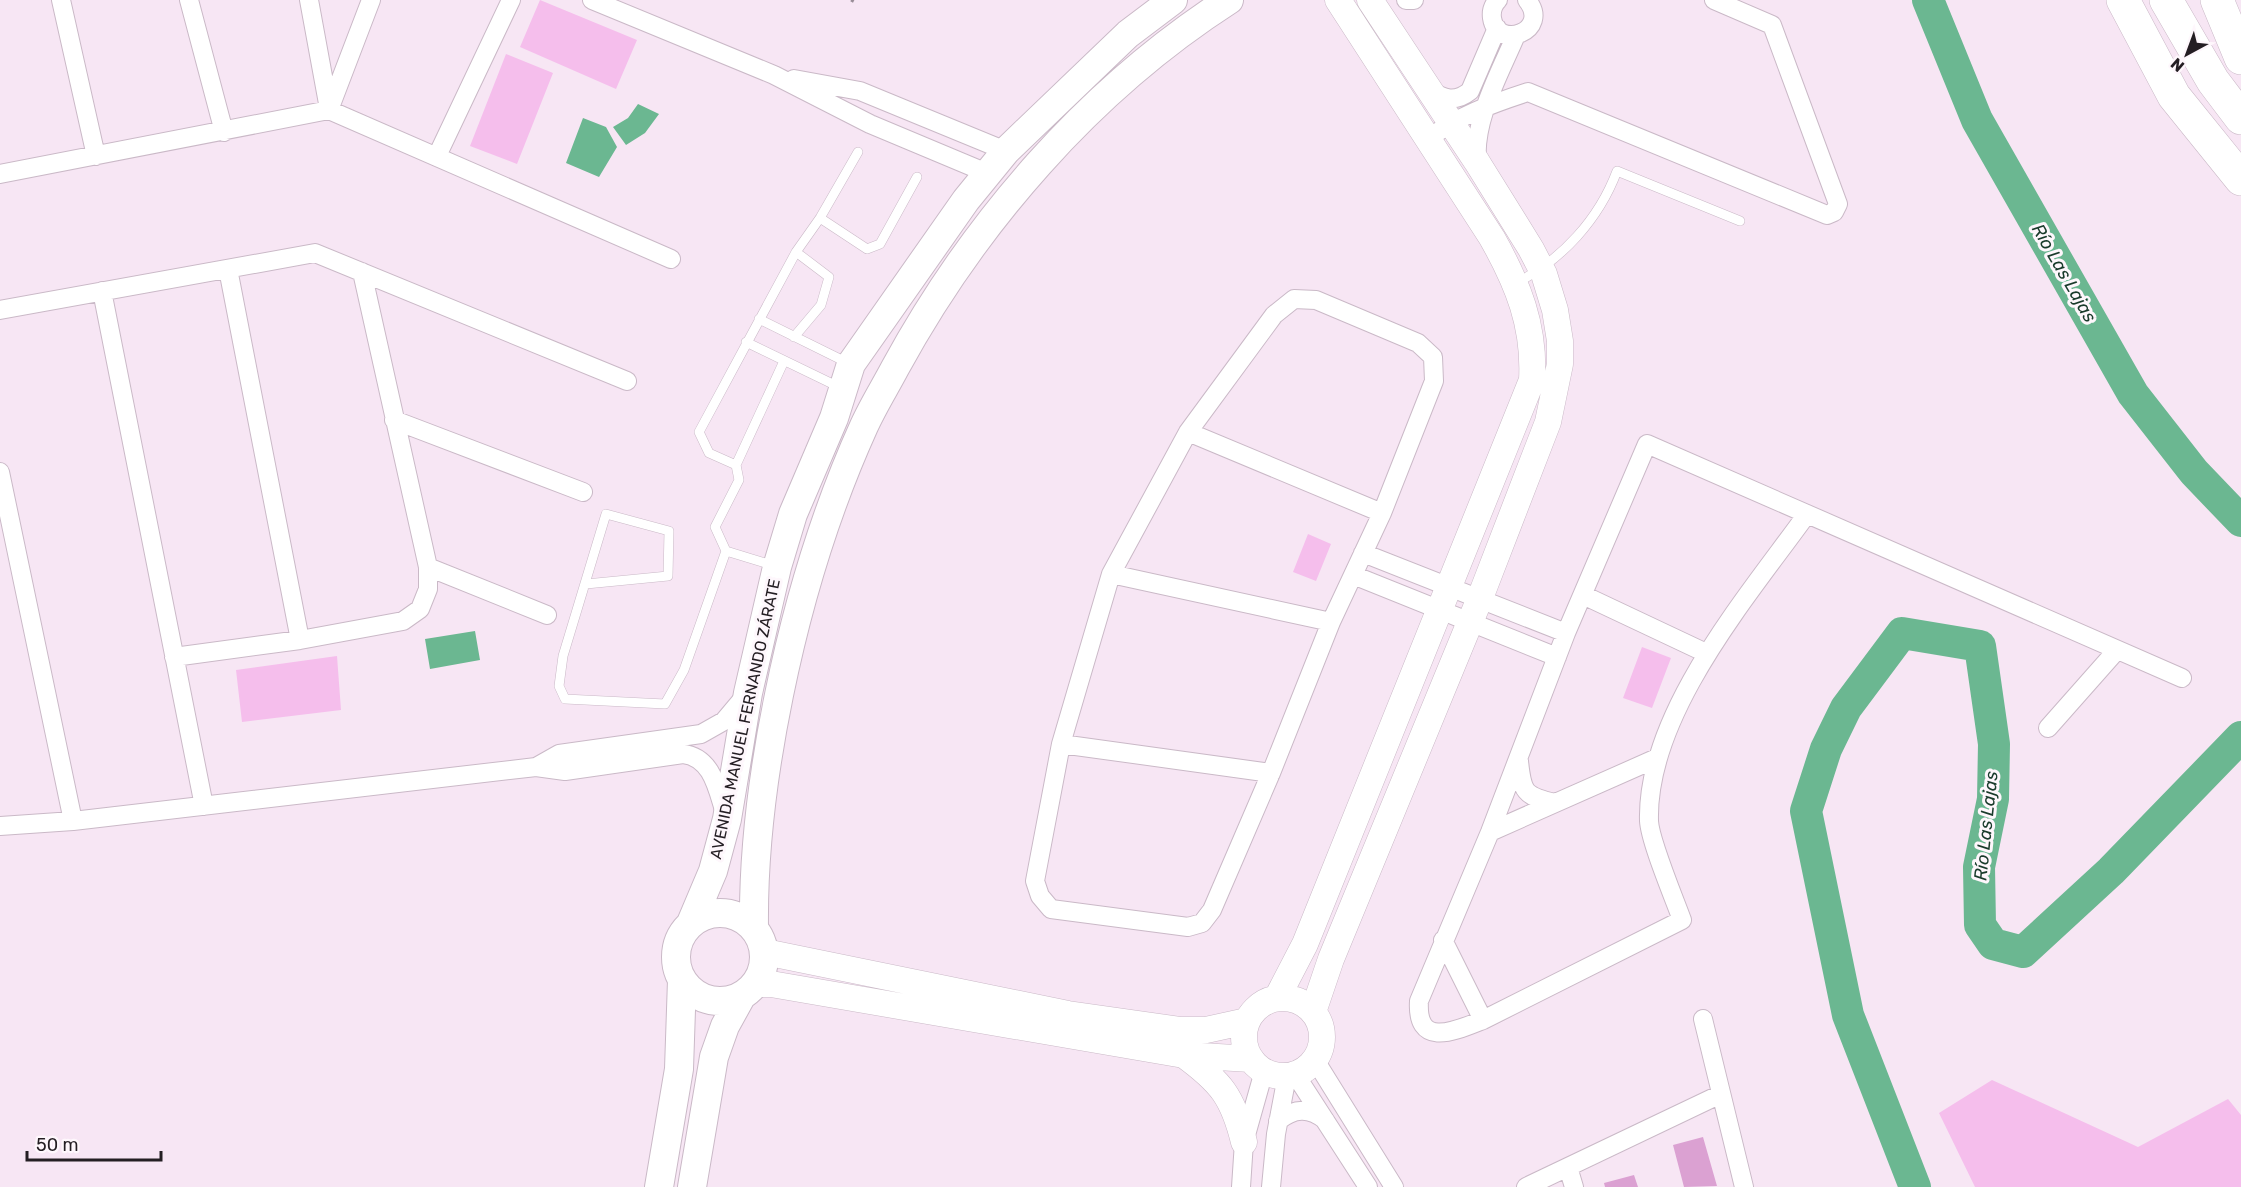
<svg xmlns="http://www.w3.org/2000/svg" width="2241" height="1187" viewBox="0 0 2241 1187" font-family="Rubik,sans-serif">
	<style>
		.green { fill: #f5beec }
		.water { fill: #6bb791 }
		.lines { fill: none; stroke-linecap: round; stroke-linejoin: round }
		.river { stroke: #6bb791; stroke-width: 32 }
		.building { fill: #dba1d2 }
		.lane-casing { stroke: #cab9c7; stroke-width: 10 }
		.street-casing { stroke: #cab9c7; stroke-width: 20 }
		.secondary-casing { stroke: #cab9c7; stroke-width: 27 }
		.primary-casing { stroke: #cab9c7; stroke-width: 30 }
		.highway-casing { stroke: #cab9c7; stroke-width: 34 }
		.path { stroke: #998d97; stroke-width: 3; stroke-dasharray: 3 4.5; stroke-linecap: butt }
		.lane { stroke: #fff; stroke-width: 9 }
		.street { stroke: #fff; stroke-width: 18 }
		.secondary { stroke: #fff; stroke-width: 26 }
		.primary { stroke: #fff; stroke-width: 28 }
		.highway { stroke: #fff; stroke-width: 33 }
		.labels { text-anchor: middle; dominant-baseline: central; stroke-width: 6; stroke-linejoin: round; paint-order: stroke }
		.street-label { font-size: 16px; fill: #241e23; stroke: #fef7fc }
		.water-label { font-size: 18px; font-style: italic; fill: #193b2b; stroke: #fef7fc }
	</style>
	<rect width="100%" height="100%" fill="#f7e6f4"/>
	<path class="green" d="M540 0 637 40 616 89 520 47Z
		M506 54 553 73 517 164 470 146Z
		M1308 534 1331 544 1316 581 1293 572Z
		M1642 647 1671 658 1652 708 1623 698Z
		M337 656 341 710 242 722 236 670Z
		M1992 1080 2138 1147 2228 1099 2241 1115V1187H1975L1939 1113Z"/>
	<path class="water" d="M638 104 659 114 645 133 626 145 613 127 628 118Z
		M583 118 606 127 617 147 599 177 566 163Z
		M475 631 480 660 430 669 425 639Z"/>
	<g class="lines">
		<path class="river" d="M1928 0 1977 120 2133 394 2194 472 2241 521
			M1915 1187 1848 1015 1806 811 1826 749 1846 708 1902 633 1980 646 1994 744 1993 799 1979 867 1980 925 1993 944 2023 952 2111 871 2241 737"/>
	</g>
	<path class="building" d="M1703 1137 1717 1186 1684 1187 1673 1145Z
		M1634 1175 1638 1187H1605L1604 1183Z"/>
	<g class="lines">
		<g class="lane-casing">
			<path id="lane" d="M820 218 867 249 880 244 917 177
				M1516 283C1562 260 1599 219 1617 171L1740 221
				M759 319 848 363
				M794 337 821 305 829 277 796 252
				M746 342 841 388
				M736 465 784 361
				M775 566 726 551 715 527 739 480 736 465 709 453 699 432 796 252 820 218 858 152
				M586 584 668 576 669 531 606 514 563 656 559 686 565 699 665 704 684 670 726 551"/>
		</g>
		<g class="street-casing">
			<path id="street" d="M61 0 96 156
				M189 0 224 132
				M309 0 329 109
				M592 0 774 75 870 124 987 173
				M1406 0H1414
				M1498 0C1493 5 1491 11 1492 18 1497 51 1552 31 1527 0
				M794 79 860 91 1006 151
				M1429 90C1444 99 1455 103 1470 91L1497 28
				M329 110 371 0
				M1428 139C1458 116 1491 104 1528 92L1827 215 1834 212 1838 204 1772 25 1714 0
				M437 156 511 0
				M1477 162C1473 120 1500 73 1516 35
				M0 174 329 110 671 259
				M228 269 300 640
				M102 291 204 806
				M1294 299 1316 300 1418 343 1433 357 1434 381 1382 513 1331 622 1271 773 1212 910 1202 923 1188 927 1051 909 1040 896 1035 881 1061 744 1111 574 1188 432 1274 315Z
				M0 310 315 253 627 381
				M394 420 583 492
				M1188 432 1382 513
				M0 472 73 821
				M1807 514C1748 596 1646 714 1649 821 1650 841 1674 898 1682 920L1483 1020C1455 1031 1416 1049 1419 1001L1490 832 1566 633 1647 444 2182 678
				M1363 553 1566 633
				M428 567 547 615
				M1111 574 1331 622
				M1353 575 1557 657
				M1583 595 1706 653
				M174 657 300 640 403 621 420 609 428 589V567L362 272
				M2048 728 2117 650
				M1061 744 1271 773
				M1519 761C1522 792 1524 796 1555 803
				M536 767 559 754 701 734 724 721 745 696
				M0 826 73 821 536 767 565 771 683 754C711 757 717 787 724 810
				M1490 832 1657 758
				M1443 940 1483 1020
				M1703 1019 1744 1187
				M1315 1060 1394 1187
				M1295 1074 1368 1187
				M1278 1121C1294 1108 1309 1107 1325 1120
				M1568 1167 1574 1187
				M1241 1187 1244 1142 1264 1071
				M1271 1187 1276 1134 1287 1076
				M1526 1187 1721 1094"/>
		</g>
		<g class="secondary-casing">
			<path id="secondary" d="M765 952 1068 1014 1181 1030H1206L1247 1021
				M756 984H771L1184 1055 1251 1059
				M1277 998 1305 944 1532 380C1535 326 1518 284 1492 238L1338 0
				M1244 1037a39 39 0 1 1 78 0a39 39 0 1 1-78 0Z
				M1313 1012 1331 959 1480 598 1548 422 1560 364V341L1555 310 1544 274 1531 249 1477 162 1370 0
				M1184 1055C1221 1082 1233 1097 1244 1142"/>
		</g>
		<g class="primary-casing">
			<path id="primary" d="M676 957a44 44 0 1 1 88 0a44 44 0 1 1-88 0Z
				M691 923 713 871 727 819 748 693 777 567 793 514 834 418 851 364 966 200 1006 151 1128 34 1173 0
				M754 927C753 848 763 773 779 695 798 602 825 512 864 426 873 406 885 387 895 368 974 223 1089 90 1229 0
				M659 1187 679 1069 682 980
				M692 1187 714 1057 725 1026 741 997"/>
		</g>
		<g class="highway-casing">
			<path id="highway" d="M2123 0 2174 96 2241 179
				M2166 0 2213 81 2241 118
				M2217 0 2241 58"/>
		</g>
		<path class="path" d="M851 0 855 2"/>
		<use href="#lane" class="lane"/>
		<use href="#street" class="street"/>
		<use href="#secondary" class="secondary"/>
		<use href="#primary" class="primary"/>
		<use href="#highway" class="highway"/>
	</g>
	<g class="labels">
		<g class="street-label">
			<text transform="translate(745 719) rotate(-78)">AVENIDA MANUEL FERNANDO ZÁRATE</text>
		</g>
		<g class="water-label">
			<text transform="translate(2064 273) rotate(60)">Río Las Lajas</text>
			<text transform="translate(1986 826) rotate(-84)">Río Las Lajas</text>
		</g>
	</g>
	<g transform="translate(2187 54) rotate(221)" stroke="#fef7fc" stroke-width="4.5" paint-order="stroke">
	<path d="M0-4.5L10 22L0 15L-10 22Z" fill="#241e23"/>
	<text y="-9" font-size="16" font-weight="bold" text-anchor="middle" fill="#241e23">N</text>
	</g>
	<path d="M27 1151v9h134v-9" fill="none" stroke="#241e23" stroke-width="3"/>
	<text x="36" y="1151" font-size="18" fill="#241e23" stroke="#fef7fc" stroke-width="4.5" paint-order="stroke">50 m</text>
</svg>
